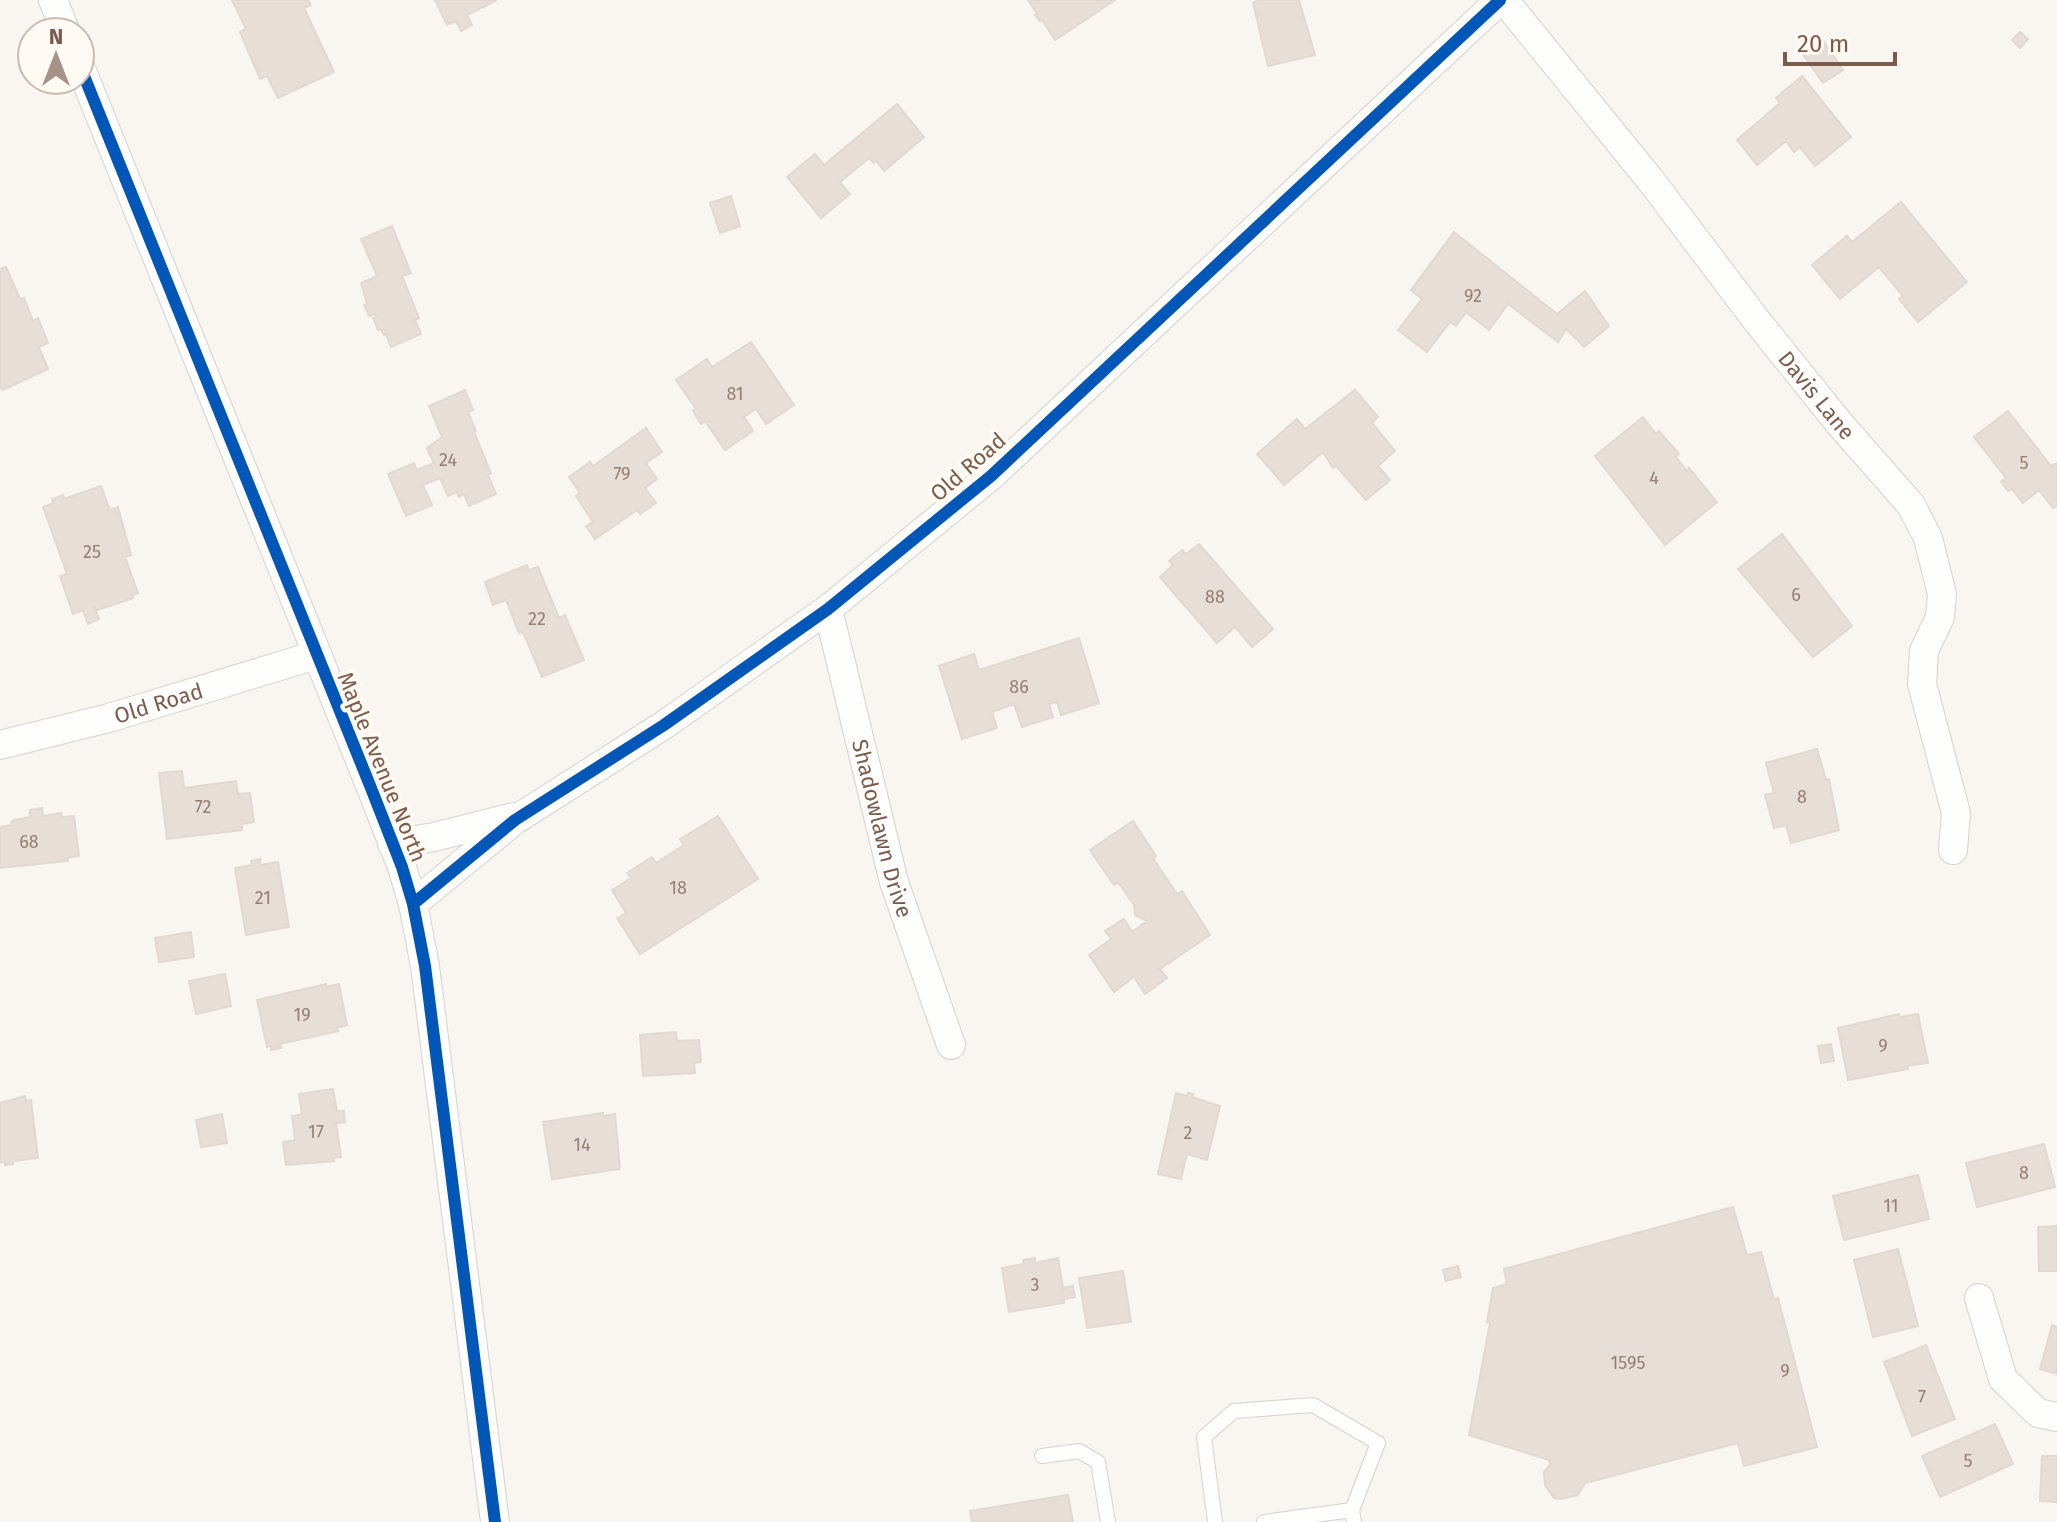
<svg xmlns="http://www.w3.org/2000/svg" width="2057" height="1522" viewBox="0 0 2057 1522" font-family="'Fira Sans',sans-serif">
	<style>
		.building { fill: #e6ded7; stroke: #e2d8d2; stroke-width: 2 }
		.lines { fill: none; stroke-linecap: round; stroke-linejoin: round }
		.service-casing { stroke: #d7d1cb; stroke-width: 16 }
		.minor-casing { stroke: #d7d1cb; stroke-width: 30 }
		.service { stroke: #fefefd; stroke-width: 14 }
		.minor { stroke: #fefefd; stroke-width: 28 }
		.cycleway-casing { stroke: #fffaf3; stroke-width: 17 }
		.cycleway { stroke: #0057b8; stroke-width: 12 }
		.labels { text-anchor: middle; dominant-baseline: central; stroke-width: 8; stroke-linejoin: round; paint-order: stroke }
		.number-label { font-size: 18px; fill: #977e72 }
		.street-label { font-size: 22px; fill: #7a5c4d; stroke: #fffaf3 }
	</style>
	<rect width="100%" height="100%" fill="#f9f5f0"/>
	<path class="building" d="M232 0H308L311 5 304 8 334 72 278 98 267 76 260 79 240 32 246 29Z
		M435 0H497L467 15 472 25 461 31 456 21 447 25Z
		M1028 0H1115L1055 40 1042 20 1040 21 1035 15 1037 14Z
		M1258 0H1299L1315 55 1268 66 1253 3Z
		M2020 32 2028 39 2020 48 2012 40Z
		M1822 39 1843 70 1823 83 1802 53Z
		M1802 76 1851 137 1815 166 1800 147 1794 152 1786 141 1757 165 1737 140 1780 103 1776 98Z
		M897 104 924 137 884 171 876 161 874 163 869 158 840 182 850 194 821 218 787 177 815 154 824 165Z
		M731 196 740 226 720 233 710 203Z
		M1901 202 1967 282 1918 322 1899 299 1903 296 1879 267 1840 299 1812 265 1847 236 1852 242Z
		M392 226 411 273 402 276 419 318 415 320 421 334 391 347 386 334 384 335 381 329 378 330 373 318 376 317 375 314 369 316 364 305 367 304 361 283 377 276 361 239Z
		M1454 232 1557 314 1585 291 1609 326 1584 347 1566 329 1558 342 1508 304 1489 330 1466 312 1456 326 1450 322 1427 352 1398 330 1422 299 1411 290Z
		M6 267 20 299 24 298 33 321 38 318 48 343 39 347 48 369 3 390 0 387V269Z
		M751 342 794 405 766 424 756 409 744 417 753 431 725 450 705 421 701 424 693 411 696 409 676 380 707 359 712 367Z
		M465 390 473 410 468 412 476 431 474 432 491 473 488 475 496 494 469 506 464 494 459 497 457 492 448 496 440 478 423 485 432 505 406 516 388 474 414 463 417 470 434 463 427 448 442 437 429 406Z
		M1355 390 1378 417 1372 423 1395 451 1378 466 1390 480 1366 500 1336 466 1333 468 1323 452 1284 485 1257 454 1297 419 1305 429Z
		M2008 411 2051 466 2057 463V505L2053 508 2039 490 2023 503 2012 489 2008 491 2001 482 2006 478 1974 437Z
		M1643 417 1656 434 1659 431 1679 454 1676 457 1687 471 1689 468 1717 502 1665 545 1595 456Z
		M646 428 662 452 646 463 657 479 645 488 656 503 640 514 637 510 595 539 586 526 593 522 576 496 580 493 569 477 590 462 593 466Z
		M101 486 110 510 118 507 131 555 125 557 138 593 132 595 133 598 97 610 94 606 99 619 88 624 83 610 73 614 60 576 67 574 43 507 54 503 52 499 63 495 64 499Z
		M1782 534 1852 626 1813 657 1738 569Z
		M1199 544 1273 629 1252 647 1235 627 1217 643 1160 577 1173 565 1169 561 1182 550 1186 554Z
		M527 565 529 570 538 567 559 618 565 615 584 660 542 677 523 632 519 633 506 600 493 605 485 582Z
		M1079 638 1099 703 1061 715 1057 702 1049 704 1053 717 1022 727 1014 704 992 712 997 728 962 739 939 666 974 654 979 670Z
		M1817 749 1826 780 1829 779 1839 830 1791 843 1786 825 1774 828 1765 795 1774 793 1766 763Z
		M182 771 184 788 236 781 238 794 250 793 254 822 242 824V830L167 839 159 773Z
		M42 808 43 816 61 813 62 817 74 816 79 856 67 858 68 861 0 868V827L12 825 11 822 15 820 30 817V810Z
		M718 816 758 879 640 954 617 918 626 913 612 890 631 878 627 873 652 857 656 863 684 845 680 839Z
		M1133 821 1156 856 1153 858 1177 894 1182 891 1210 935 1160 969 1167 978 1145 994 1134 977 1114 992 1089 955 1111 939 1105 931 1124 919 1132 932 1147 921 1135 915 1134 905 1118 882 1114 885 1090 850Z
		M260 859V865L278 862 289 927 246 935 235 868 252 865 251 861Z
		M191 932 194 957 159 962 155 938Z
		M225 974 231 1006 196 1014 189 981Z
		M326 984V987L339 984 347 1025 337 1028 338 1031 280 1044 281 1048 271 1050V1046L267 1047 257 1000Z
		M1899 1014V1017L1918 1014 1928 1063 1907 1066 1908 1069 1848 1080 1838 1028Z
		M676 1032 677 1041 699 1040 701 1062 694 1063 695 1073 643 1076 640 1035Z
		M1831 1044 1834 1061 1821 1063 1818 1046Z
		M333 1089 337 1111H344L345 1122 336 1123 341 1157 333 1158 334 1161 286 1165 283 1142 295 1140 292 1116 302 1114 299 1094Z
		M1176 1093 1187 1096 1188 1093 1193 1094 1192 1097 1220 1106 1207 1160 1187 1154 1181 1179 1158 1174Z
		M25 1096 26 1101 31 1100 38 1158 13 1161V1164L5 1165V1162L0 1163V1103Z
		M603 1113V1116L615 1114 620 1169 552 1179 543 1122Z
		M222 1114 227 1143 201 1147 196 1120Z
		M2044 1144 2055 1187 1977 1207 1966 1163Z
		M1918 1175 1929 1219 1844 1240 1833 1196Z
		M1733 1207 1747 1255 1761 1252 1774 1300 1778 1298 1817 1447 1744 1466 1738 1443 1585 1483 1578 1495 1561 1499 1554 1498 1545 1485 1544 1472 1550 1464 1549 1460 1469 1435 1490 1323 1487 1322 1493 1288 1507 1284 1504 1269Z
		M2057 1226V1271H2039L2038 1227Z
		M1898 1249 1918 1326 1873 1337 1854 1260Z
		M1035 1258V1263L1058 1258 1063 1288 1073 1286 1075 1297 1064 1299V1303L1009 1312 1002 1268 1024 1264 1023 1260Z
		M1458 1266 1461 1277 1446 1281 1443 1270Z
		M1123 1271 1131 1322 1087 1328 1079 1278Z
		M2052 1325 2057 1327V1374L2040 1369Z
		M1926 1345 1955 1419 1912 1436 1884 1362Z
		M1995 1424 2013 1464 1940 1497 1922 1456Z
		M2042 1456H2057V1502L2040 1501Z
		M1068 1495 1073 1522H972L970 1511Z"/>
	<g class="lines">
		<g class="service-casing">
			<path id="service" d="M1042 1456 1079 1451 1098 1462 1108 1522
				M1215 1522 1204 1437 1234 1411 1313 1405 1378 1443 1352 1510
				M1264 1522 1352 1510 1354 1522"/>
		</g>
		<g class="minor-casing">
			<g id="minor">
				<path d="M53 0 66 32"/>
				<path id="s1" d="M1504 0 1652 182 1757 321 1839 423 1911 505 1928 538 1942 594 1940 617 1924 651 1922 684 1956 813 1953 850"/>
				<path d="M80 66 371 788 402 867 413 904 425 966 495 1522"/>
				<path id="s2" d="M828 609 894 882 951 1045"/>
				<path id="s3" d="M0 745 109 718 316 655"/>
				<path d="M392 844 434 837 514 817"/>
				<path d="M413 904 515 820 664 725 828 609 991 476 1500 0"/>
				<path d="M1979 1298 2003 1379 2038 1413 2057 1417"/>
			</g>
		</g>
		<use href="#service" class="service"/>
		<use href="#minor" class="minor"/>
		<g class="cycleway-casing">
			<path id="cycleway" d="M80 66 371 788 402 867 413 904 425 966 495 1522
				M413 904 515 820 664 725 828 609 991 476 1500 0"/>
		</g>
		<use href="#cycleway" class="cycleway"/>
	</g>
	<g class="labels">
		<g class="number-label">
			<text x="1473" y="296">92</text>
			<text x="735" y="394">81</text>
			<text x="448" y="460">24</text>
			<text x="2024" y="463">5</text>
			<text x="622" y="474">79</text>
			<text x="1654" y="478">4</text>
			<text x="92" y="552">25</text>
			<text x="1796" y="595">6</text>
			<text x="1215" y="597">88</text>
			<text x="537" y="619">22</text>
			<text x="1019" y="687">86</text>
			<text x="1802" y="797">8</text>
			<text x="203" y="807">72</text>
			<text x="29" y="842">68</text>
			<text x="678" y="888">18</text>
			<text x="263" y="898">21</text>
			<text x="302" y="1015">19</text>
			<text x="1883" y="1046">9</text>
			<text x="316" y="1132">17</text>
			<text x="1188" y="1133">2</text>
			<text x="582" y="1145">14</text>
			<text x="2024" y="1173">8</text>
			<text x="1891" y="1206">11</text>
			<text x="1035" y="1285">3</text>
			<text x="1628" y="1363">1595</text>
			<text x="1785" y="1371">9</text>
			<text x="1922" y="1397">7</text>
			<text x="1968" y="1461">5</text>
		</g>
		<g class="street-label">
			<text stroke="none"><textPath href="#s1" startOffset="504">Davis Lane</textPath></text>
			<text transform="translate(968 467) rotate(-41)">Old Road</text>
			<text stroke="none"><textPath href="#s3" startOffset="164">Old Road</textPath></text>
			<text transform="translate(382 767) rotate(68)">Maple Avenue North</text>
			<text stroke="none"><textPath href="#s2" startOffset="226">Shadowlawn Drive</textPath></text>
		</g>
	</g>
	<g transform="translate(56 56)"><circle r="38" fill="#fffaf3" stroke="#cabbb1" stroke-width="2"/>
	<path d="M0-6L14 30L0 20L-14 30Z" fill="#a69286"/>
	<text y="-12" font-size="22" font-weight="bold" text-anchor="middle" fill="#7a5c4d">N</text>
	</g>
	<path d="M1785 52v12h110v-12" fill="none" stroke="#7a5c4d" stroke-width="4"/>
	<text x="1797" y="52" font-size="24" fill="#7a5c4d" stroke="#fffaf3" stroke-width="6" paint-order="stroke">20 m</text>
</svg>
